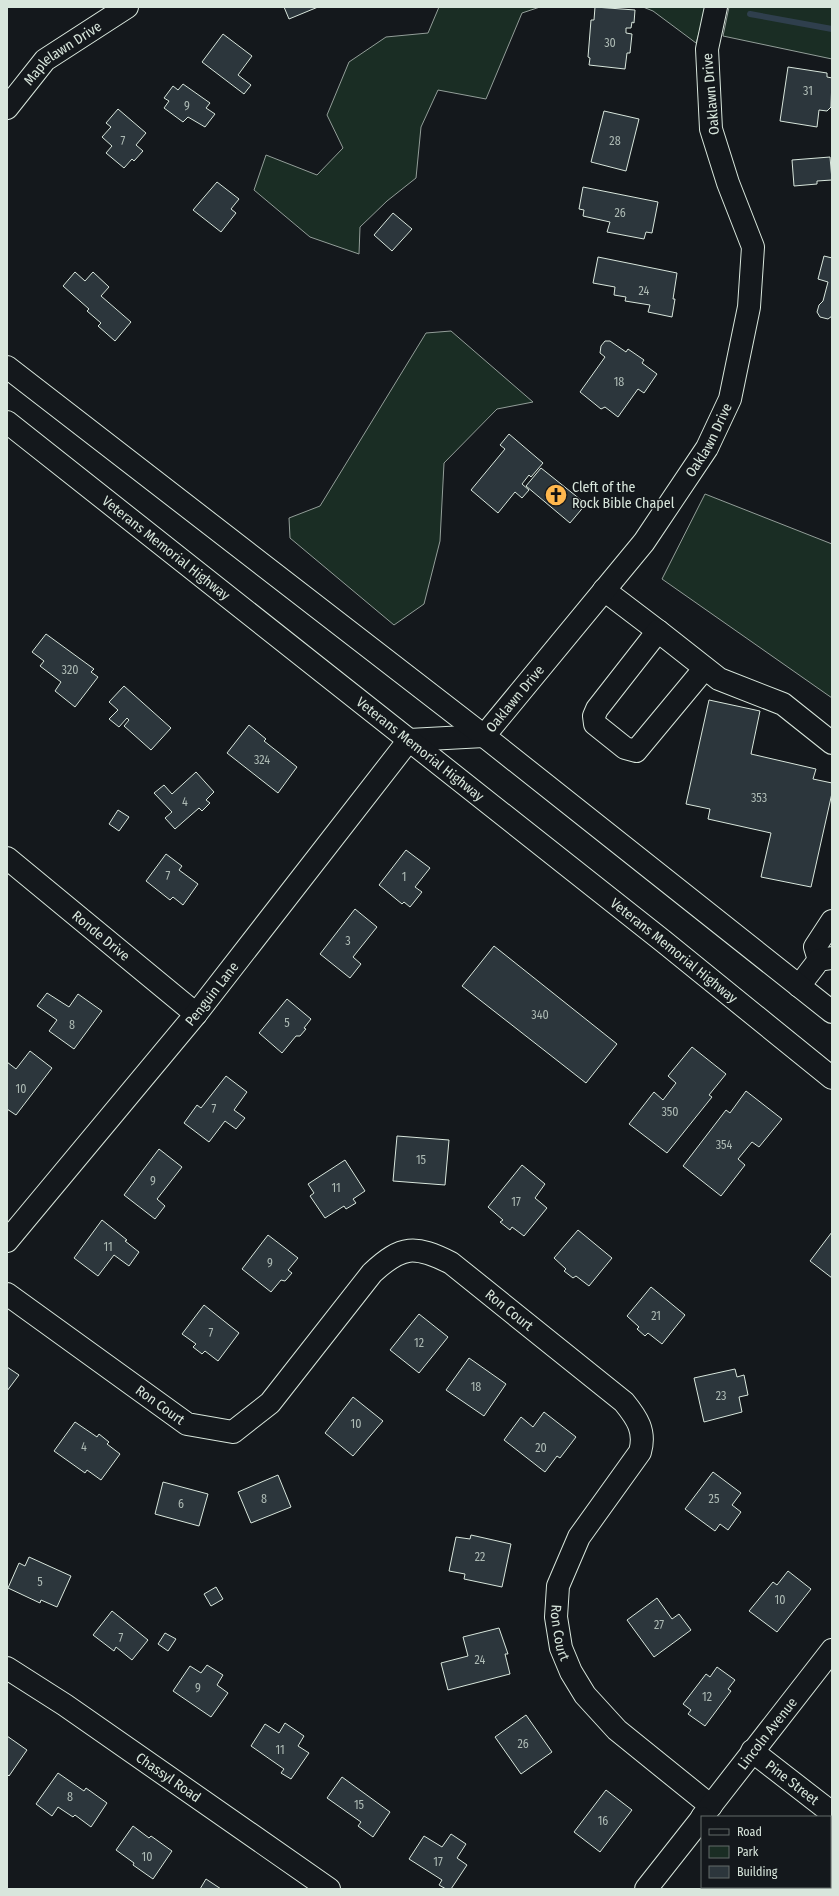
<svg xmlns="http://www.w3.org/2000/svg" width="839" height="1896" viewBox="0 0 839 1896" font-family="'Fira Sans Condensed',sans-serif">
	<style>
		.green { fill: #1a2d24; stroke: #939e99 }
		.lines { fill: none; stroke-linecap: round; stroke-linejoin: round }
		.stream { stroke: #2f3f4d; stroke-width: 6 }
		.building { fill: #2c363c; stroke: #d8e6dc }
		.minor-casing { stroke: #d8e6dc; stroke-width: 24 }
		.major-casing { stroke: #d8e6dc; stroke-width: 24 }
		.minor { stroke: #14181c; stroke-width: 22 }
		.major { stroke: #14181c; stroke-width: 22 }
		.labels { text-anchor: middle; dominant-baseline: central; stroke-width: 3; stroke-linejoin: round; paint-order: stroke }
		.number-label { font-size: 12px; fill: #adbab4 }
		.street-label { font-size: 14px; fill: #d8e6dc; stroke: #14181c }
		.poi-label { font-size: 14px; fill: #d8e6dc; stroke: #14181c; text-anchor: start }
	</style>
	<rect width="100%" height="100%" fill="#14181c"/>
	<path class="green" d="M439 7H540L522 13 486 99 438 90 421 127 416 178 387 201 360 227 359 254 310 237 254 190 266 155 317 175 343 148 327 115 349 62 386 37 428 33Z
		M643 7H707L696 43 653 11Z
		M729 7H832V59L723 36Z
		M451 331 533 402 497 409 444 463 440 541 424 604 394 625 290 538 289 518 320 506 426 333Z
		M705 494 832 544V698L662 579Z"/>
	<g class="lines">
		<path class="stream" d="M750 14 832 29"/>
	</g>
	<path class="building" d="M284 7H318L289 19Z
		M595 7 635 10 634 23 632 22 631 28H626V33L632 34 630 53H627L625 69 589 65 590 58 588 57 591 20H594Z
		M223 34 252 56 238 75 251 85 244 94 202 62Z
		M788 67 827 73V77L832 78 831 107 827 111 819 110 817 127 780 121Z
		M183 84 210 103 206 108 215 114 205 127 188 117 183 122 164 108 169 101 164 98 173 86 178 90Z
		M118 109 146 133 136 145 143 151 134 161 132 159 124 168 106 153 112 146 102 137 111 127 106 123Z
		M604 111 639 119 626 171 591 162Z
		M830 157 832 180 817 181V184L794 186 792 160Z
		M217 182 239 199 231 209 236 213 221 232 193 210Z
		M583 187 658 202 652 233 646 232 644 239 607 232 610 222 583 216 584 210 579 209Z
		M393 213 412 229 392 251 374 235Z
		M824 256 832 258V316L828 319 820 317 817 312 819 305 823 301 828 282 818 279Z
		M598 257 677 273 673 299H675L672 317 648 312 650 305 625 301 626 297 614 295 615 287 593 283Z
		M75 272 85 281 93 272 109 287 101 296 131 322 115 341 98 326 101 323 87 311 89 309 63 286Z
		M605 341H610L626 352 628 349 644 360 642 363 657 374 644 393 638 389 618 417 605 407 601 409 580 392 605 357 600 353 601 346Z
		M509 434 543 463 531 477 529 475 522 484 529 490 522 498 515 492 498 513 471 490 505 449 500 445Z
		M541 468 586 504 570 523 526 486Z
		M46 634 94 669 91 672 98 677 75 707 55 691 61 682 40 666 44 661 32 652Z
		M124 686 171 728 151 750 124 726 129 720 127 718 119 727 109 719 118 710 109 702Z
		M709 700 760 711 751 754 816 769 813 779 832 783V793L811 887 761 877 771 833 708 819 710 809 686 804Z
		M249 725 266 739 264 741 297 767 278 793 227 753Z
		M196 772 214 792 206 800 210 803 202 811 199 808 175 829 165 818 172 812 154 793 164 785 172 794Z
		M118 810 129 817 119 831 109 824Z
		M406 850 430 868 415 887 422 892 410 907 404 902 402 904 379 885Z
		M166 854 182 866 179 870 198 884 183 905 173 897 170 900 146 881Z
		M355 909 377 927 353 957 361 964 350 978 320 954Z
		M494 946 617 1044 586 1083 462 986Z
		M47 993 69 1007 78 994 102 1011 74 1049 49 1031 57 1020 37 1006Z
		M287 999 311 1019 304 1028 306 1029 300 1036H296L282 1053 259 1033Z
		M692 1047 726 1074 709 1095 712 1097 667 1153 629 1124 654 1092 663 1100 676 1083 668 1076Z
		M30 1051 52 1068 16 1115 7 1109V1062L16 1069Z
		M226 1076 247 1092 234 1110 245 1118 236 1129 225 1121 209 1142 184 1123 197 1105 201 1108Z
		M746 1091 782 1119 759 1147 752 1142 738 1159 745 1165 721 1196 683 1166 726 1110 730 1113Z
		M397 1136 449 1140 445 1185 393 1181Z
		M159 1149 182 1167 157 1199 165 1206 155 1219 124 1195Z
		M345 1160 365 1191 353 1199 356 1203 346 1209 344 1206 325 1218 310 1196 314 1193 308 1184Z
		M522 1165 545 1184 535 1198 547 1208 524 1236 512 1227 510 1230 500 1222 503 1220 488 1207Z
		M102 1220 127 1240 125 1241 139 1252 129 1266 114 1255 98 1276 74 1258Z
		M578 1230 612 1258 589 1286 576 1276 573 1278 564 1271 566 1269 554 1258Z
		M832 1232V1278L810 1261Z
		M268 1235 298 1258 288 1270 292 1273 285 1281 281 1280 271 1292 242 1269Z
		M651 1287 685 1315 662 1344 648 1333 645 1336 637 1329 639 1327 627 1316Z
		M204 1305 239 1333 218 1361 205 1351 202 1354 193 1347 196 1344 182 1334Z
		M419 1314 448 1337 419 1373 390 1350Z
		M469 1358 506 1384 484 1416 446 1390Z
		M7 1367 19 1375 7 1391Z
		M735 1369 737 1377 744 1375 748 1395 739 1397 742 1412 704 1422 694 1378Z
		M353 1397 383 1421 353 1456 325 1433Z
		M544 1412 576 1437 560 1458 557 1456 545 1472 504 1440 521 1417 533 1427Z
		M75 1422 97 1437 99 1434 109 1442 107 1444 120 1454 101 1480 87 1470 85 1473 54 1451Z
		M713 1472 741 1493 732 1505 741 1512 728 1530 720 1524 715 1531 685 1509Z
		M278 1475 291 1507 251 1523 238 1492Z
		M163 1482 208 1494 199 1526 155 1514Z
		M471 1535 511 1544 502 1587 464 1579 465 1574 449 1571 456 1537 470 1539Z
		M29 1557 71 1576 57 1607 41 1600 40 1603 8 1588 19 1563 25 1566Z
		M788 1571 811 1589 777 1632 749 1611 773 1582 777 1585Z
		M216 1587 223 1599 211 1606 204 1594Z
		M657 1598 672 1619 679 1614 691 1630 654 1657 627 1620Z
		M112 1611 148 1640 132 1660 116 1647 114 1651 93 1635Z
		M499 1628 508 1654H505L510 1674 448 1690 441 1663 468 1656 463 1637Z
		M165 1633 176 1639 168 1651 158 1644Z
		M207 1665 223 1675 217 1685 228 1693 211 1717 173 1691 190 1666 201 1673Z
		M717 1667 735 1680 728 1689 731 1691 705 1726 688 1714 691 1710 683 1704 706 1674 710 1677Z
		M526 1715 552 1752 521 1774 495 1737Z
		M285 1723 304 1736 298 1746 309 1753 291 1779 281 1773 284 1769 251 1746 265 1724 279 1733Z
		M7 1736 27 1750 9 1776 7 1774Z
		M58 1773 84 1791 86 1788 107 1803 91 1827 75 1815 73 1817 58 1807 52 1816 36 1804Z
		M342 1777 390 1812 373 1837 358 1826 361 1822 327 1798Z
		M606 1790 632 1810 600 1852 574 1832Z
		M133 1826 149 1838 151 1836 172 1851 153 1879 133 1865 134 1863 116 1850Z
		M451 1834 466 1844 457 1858 467 1865 451 1889H446L439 1885 442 1880 409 1859 424 1836 442 1847Z
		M206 1879 221 1889H200Z
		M718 1887H744V1888L743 1889H716Z
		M788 1887H799L797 1889H790Z"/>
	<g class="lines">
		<g class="minor-casing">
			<g id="minor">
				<path id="s1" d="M7 108 45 60 127 7"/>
				<path d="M604 590 658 631"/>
				<path d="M705 668 636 751 625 748 595 724 594 716 597 709 658 631 719 679 783 704 832 743"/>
				<path id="s2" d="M7 858 196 1014"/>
				<path d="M819 960 815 947 832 921"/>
				<path d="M799 986 819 960 832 958"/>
				<path id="s3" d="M7 1241 196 1014 409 740 484 736 644 542 707 448 730 399 749 307 753 247 728 183 711 129 707 49 716 7"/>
				<path id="s4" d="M7 1294 187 1424 233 1432 270 1403 372 1273C402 1245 415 1245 451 1263L624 1402C637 1418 646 1431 640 1452L579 1537 558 1586 556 1617 561 1648 571 1672 585 1695 617 1730 711 1806"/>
				<path id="s5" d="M7 1668 65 1705 329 1889"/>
				<path id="s6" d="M752 1751 832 1813"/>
				<path id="s7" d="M702 1817 832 1650"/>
				<path d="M646 1889 702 1818"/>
			</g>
		</g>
		<g class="major-casing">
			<g id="major">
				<path d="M7 367 484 736 832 1012"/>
				<path id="s8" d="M7 422 663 941 832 1078"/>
			</g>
		</g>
		<use href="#minor" class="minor"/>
		<use href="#major" class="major"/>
	</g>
	<defs>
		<g id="church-disc" transform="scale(1.15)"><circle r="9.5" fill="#ffb74d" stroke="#14181c"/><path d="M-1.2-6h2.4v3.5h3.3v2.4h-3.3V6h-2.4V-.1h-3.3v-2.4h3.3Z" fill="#111"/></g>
	</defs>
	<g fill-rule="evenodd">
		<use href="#church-disc" x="556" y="495"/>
	</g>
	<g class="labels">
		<g class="number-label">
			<text x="610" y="43">30</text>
			<text x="808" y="91">31</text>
			<text x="187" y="106">9</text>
			<text x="123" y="141">7</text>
			<text x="615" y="141">28</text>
			<text x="620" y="213">26</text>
			<text x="644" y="291">24</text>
			<text x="619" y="382">18</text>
			<text x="70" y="670">320</text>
			<text x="262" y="760">324</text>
			<text x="759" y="798">353</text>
			<text x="185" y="802">4</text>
			<text x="168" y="876">7</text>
			<text x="404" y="877">1</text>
			<text x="348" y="941">3</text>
			<text x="540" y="1015">340</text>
			<text x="287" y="1023">5</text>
			<text x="72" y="1025">8</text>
			<text x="21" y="1089">10</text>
			<text x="214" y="1109">7</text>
			<text x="670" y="1112">350</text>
			<text x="724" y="1145">354</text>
			<text x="421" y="1160">15</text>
			<text x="153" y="1181">9</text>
			<text x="336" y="1188">11</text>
			<text x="516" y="1202">17</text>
			<text x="108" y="1247">11</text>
			<text x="270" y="1263">9</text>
			<text x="656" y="1316">21</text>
			<text x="211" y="1333">7</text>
			<text x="419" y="1343">12</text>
			<text x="476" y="1387">18</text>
			<text x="721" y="1396">23</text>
			<text x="356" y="1424">10</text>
			<text x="84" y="1447">4</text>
			<text x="541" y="1448">20</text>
			<text x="264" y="1499">8</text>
			<text x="714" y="1499">25</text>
			<text x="181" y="1504">6</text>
			<text x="480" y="1557">22</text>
			<text x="40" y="1582">5</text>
			<text x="780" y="1600">10</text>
			<text x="659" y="1625">27</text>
			<text x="121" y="1638">7</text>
			<text x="480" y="1660">24</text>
			<text x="198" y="1688">9</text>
			<text x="707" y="1697">12</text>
			<text x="523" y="1744">26</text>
			<text x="280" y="1750">11</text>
			<text x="70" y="1797">8</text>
			<text x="359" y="1805">15</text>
			<text x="603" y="1821">16</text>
			<text x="147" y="1857">10</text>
			<text x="438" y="1862">17</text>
		</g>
		<g class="street-label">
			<text stroke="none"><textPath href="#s1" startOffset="79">Maplelawn Drive</textPath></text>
			<text transform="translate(711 94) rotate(-95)">Oaklawn Drive</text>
			<text stroke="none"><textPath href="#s3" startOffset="1090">Oaklawn Drive</textPath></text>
			<text stroke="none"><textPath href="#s8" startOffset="203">Veterans Memorial Highway</textPath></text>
			<text stroke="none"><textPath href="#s3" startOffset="766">Oaklawn Drive</textPath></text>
			<text stroke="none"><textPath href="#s8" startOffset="527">Veterans Memorial Highway</textPath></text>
			<text stroke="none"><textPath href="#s2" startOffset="122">Ronde Drive</textPath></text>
			<text stroke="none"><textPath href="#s8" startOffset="851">Veterans Memorial Highway</textPath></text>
			<text stroke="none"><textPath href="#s3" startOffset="321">Penguin Lane</textPath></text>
			<text stroke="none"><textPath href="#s4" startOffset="644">Ron Court</textPath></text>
			<text stroke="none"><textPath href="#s4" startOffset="189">Ron Court</textPath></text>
			<text stroke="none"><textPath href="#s4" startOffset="1051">Ron Court</textPath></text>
			<text stroke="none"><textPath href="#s7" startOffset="106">Lincoln Avenue</textPath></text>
			<text stroke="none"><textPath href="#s5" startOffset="195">Chassyl Road</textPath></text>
			<text stroke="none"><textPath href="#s6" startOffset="51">Pine Street</textPath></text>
		</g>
		<g class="poi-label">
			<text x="572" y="487">Cleft of the<tspan x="572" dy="16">Rock Bible Chapel</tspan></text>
		</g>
	</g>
	<rect width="839" height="1896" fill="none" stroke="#d8e6dc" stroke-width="16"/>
	<rect x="701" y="1816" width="130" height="72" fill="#14181c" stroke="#626a69"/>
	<rect x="709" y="1829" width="20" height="6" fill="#14181c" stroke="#626a69"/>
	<text x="737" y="1836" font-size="12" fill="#d8e6dc">Road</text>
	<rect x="709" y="1846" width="20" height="12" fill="#1a2d24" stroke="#626a69"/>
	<text x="737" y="1856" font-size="12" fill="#d8e6dc">Park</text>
	<rect x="709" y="1866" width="20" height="12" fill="#2c363c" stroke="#626a69"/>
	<text x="737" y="1876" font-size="12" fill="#d8e6dc">Building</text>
</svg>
